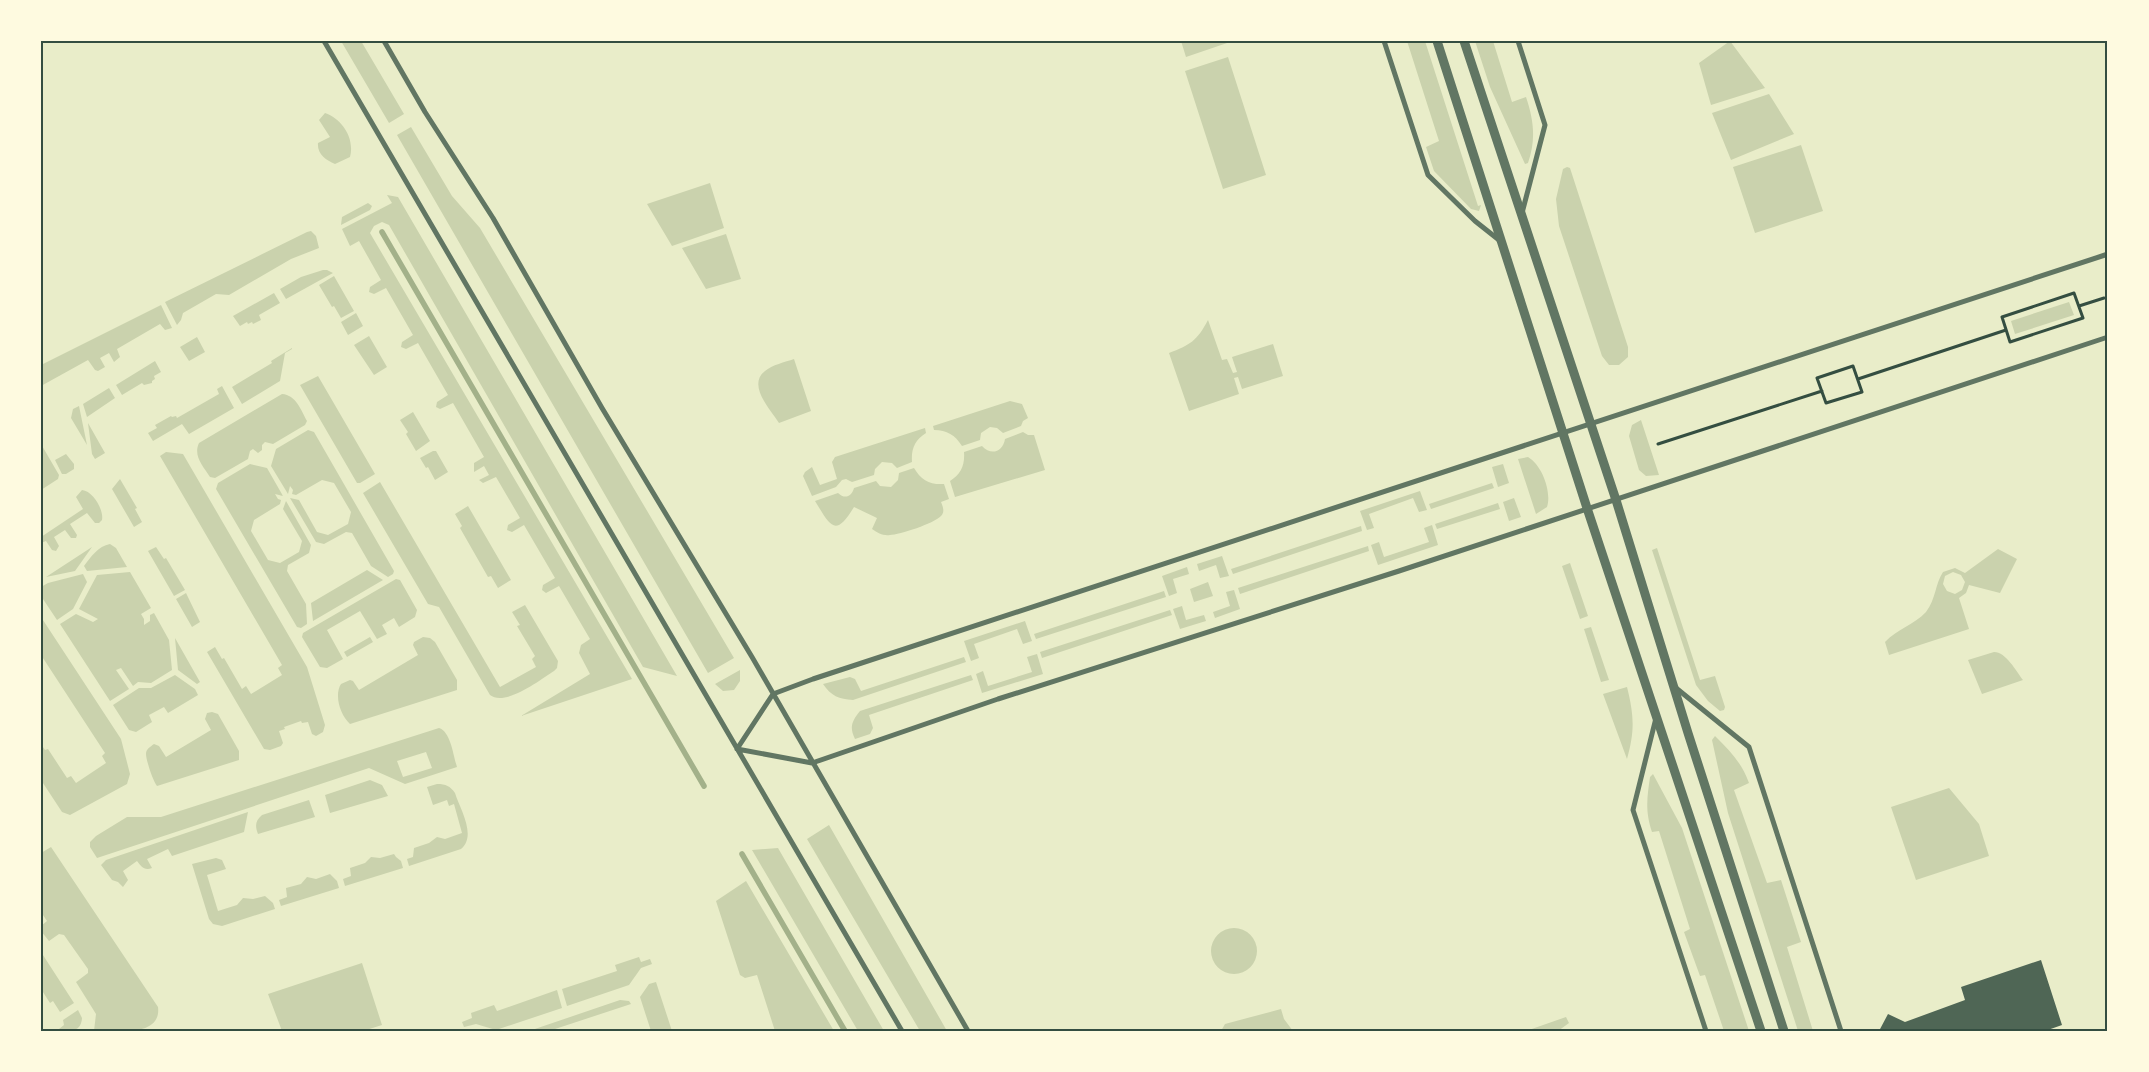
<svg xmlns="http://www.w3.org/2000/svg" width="2149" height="1072" viewBox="0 0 2149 1072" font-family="'Crimson Pro',serif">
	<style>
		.green { fill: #cad2ad; fill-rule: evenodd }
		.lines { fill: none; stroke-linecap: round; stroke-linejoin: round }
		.stream { stroke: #a3b18a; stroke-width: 5.5 }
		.building { fill: #4f6655 }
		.path { stroke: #344e41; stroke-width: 3 }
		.minor { stroke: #617663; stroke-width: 5 }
		.tertiary { stroke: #617663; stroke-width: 9 }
		.neatline { fill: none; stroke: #344e41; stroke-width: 2 }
	</style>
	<rect width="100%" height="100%" fill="#e9edc9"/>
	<path class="green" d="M341 41H361L404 114 389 123Z
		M1181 41H1233L1186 57Z
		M1407 41H1425L1478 206 1481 205 1479 211 1471 209 1434 171 1426 147 1439 141Z
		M1475 41H1493L1512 102 1526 97C1534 121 1536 140 1528 163L1525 164 1490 87Z
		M1730 41 1765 88 1711 105 1699 63Z
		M1228 57 1266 175 1223 189 1185 71Z
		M1769 94 1794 134 1731 160 1712 113Z
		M325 113C342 119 355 138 350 157L335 164C326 160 317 154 318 143L330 137 319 120Z
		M411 127 452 196 480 228 734 658 708 673 397 135Z
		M1801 145 1823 211 1755 233 1733 167Z
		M1567 167 1570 168 1628 347V357L1619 365H1609L1602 356 1559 226 1556 199 1563 169Z
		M710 183 724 228 672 246 647 204Z
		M387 195 398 197 677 676 643 667 389 225 382 222 374 226 370 233 632 679 521 716 590 674 579 653 581 645 590 639 559 586 546 593 542 590 543 585 555 578 524 525 512 532 507 530 508 525 520 518 496 477 483 483 479 480 489 475 484 466 474 472V463L484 457 453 403 440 409 436 407 437 402 448 395 418 343 406 349 401 347 402 342 413 335 386 288 374 294 369 292 370 287 381 280 359 241 350 246 342 229 392 203Z
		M368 203 372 206 370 210 341 225 342 217Z
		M311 231 316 236 319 248 291 259 229 295 216 294 183 313 181 320 177 325 165 302 307 232Z
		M726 234 741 279 706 289 682 248Z
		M323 270H327L333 273 286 299 280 289 301 277Z
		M334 276 354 311 341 318 334 306 332 307 319 285Z
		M274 293 280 303 259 315 261 320 253 324 252 322 248 324 247 322 240 326 233 316Z
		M2069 302 2074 315 2015 334 2011 321Z
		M161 305 172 328 165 330 160 324 117 349 120 357 114 362 109 353 100 358 105 367 98 371 95 370 88 360 41 386V365Z
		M356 313 363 326 348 335 341 322Z
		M1208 320 1222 360 1227 359 1233 373 1237 372 1232 357 1273 344 1283 376 1242 389 1238 377 1234 378 1239 394 1189 411 1169 353C1190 345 1197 341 1208 320Z
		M369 336 387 367 374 375 354 345Z
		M197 337 205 352 189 361 180 347Z
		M292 348V349L285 353 280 381 242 404 232 387 272 363 271 361Z
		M794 359 811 411 779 423C770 409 747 385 765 371 772 365 785 362 794 359Z
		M155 361 161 372 154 376 155 379 152 381V383L144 385 142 383 122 395 116 385Z
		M318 376 375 474 360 483H357L300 385Z
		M222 386 234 408 189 434 182 424 153 441 148 433 157 428 155 425 171 416 172 417 176 416 177 418 219 394 217 389Z
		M109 388 115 398 87 417 83 404Z
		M282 394C296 395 301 410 307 421L305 425 273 444 265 442 262 445V450L258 453 253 449 250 451 248 459 215 478 210 477C203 466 193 456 199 443Z
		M1010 401 1022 404 1028 418 1023 421 1021 426 1003 433 997 428 990 427 981 433 980 440 962 446C955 435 947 430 934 430L933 426Z
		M79 406 87 445 71 418 73 409Z
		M413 412 430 441 416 451 406 434 408 432 400 420Z
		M1641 420 1659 475 1646 476 1639 470 1629 436 1632 425Z
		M88 423 105 453 95 459 92 454Z
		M925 428 926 433C915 440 911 449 912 462L897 468 892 463 882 462 875 469 874 475 852 482 846 479 842 480 836 487 812 496 803 476 805 472 812 467 820 485 837 479 832 462 835 457Z
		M308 430 314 432 394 571 393 574 388 577 371 566 352 533 346 532 324 544 316 542 290 498 299 500 317 532 328 535 348 524 351 512 334 483 322 480 296 495 292 494 293 490 290 486 288 494 271 466 276 449Z
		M1023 432 1028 435H1034L1045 470 955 497 950 481C961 474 965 465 964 452L982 446C991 456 1003 452 1005 439Z
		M41 444 59 475 58 479 41 490Z
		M433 451H436L448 472 435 480 428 467 426 468 420 458Z
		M166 452 183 454 307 667 325 725 323 732 316 736 312 734 308 722 302 723 301 721 284 727 285 729 279 731 283 743 281 746 270 750 264 749 207 652 215 647 222 659 224 658 242 689 246 686 251 694 282 675 278 668 282 665 160 456Z
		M66 454 74 464V469L66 474H62L55 460Z
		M1528 457C1542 465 1552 492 1547 507L1536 514 1518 459Z
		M250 464 267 468 283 496 275 494 278 499 281 500 280 504 254 520 251 531 268 560 280 563 299 552 302 541 283 509 286 501 311 545 309 553 288 565 287 571 306 604 307 624 301 628 297 627 216 489 218 483Z
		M1503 464 1509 483 1498 487 1492 467Z
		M914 468C921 480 930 485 944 484L949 499 941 502C943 507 945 512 941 516 935 523 899 535 890 535 883 536 878 533 872 529L877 518 854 507C835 539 830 525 815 501L838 493C845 500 852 496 854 488L876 481 880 486 891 487 898 480 899 473Z
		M120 479 137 508 135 509 142 522 134 527 112 489Z
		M380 482 500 687 536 667 532 659 535 656 517 626 520 625 512 612 525 605 558 661 557 668 554 671C540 680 505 707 490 695L439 607 428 604 363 493Z
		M1492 483 1494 488 1431 509 1429 504Z
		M82 490C93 491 104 510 102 520L99 523H95L87 513 70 524 77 535 76 538H71L65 530 54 537 59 546 56 551 52 550 46 541 41 543V537L83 509 76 497Z
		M1420 491 1427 510 1419 512 1413 498 1369 514 1374 528 1367 530 1360 511Z
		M1514 498 1521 517 1509 521 1503 502Z
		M1498 503 1500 509 1437 529 1435 524Z
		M468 506 511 580 498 588 491 576 488 577 460 528 462 526 455 514Z
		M1432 525 1438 545 1378 565 1371 545 1379 542 1384 557 1429 542 1424 528Z
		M1361 526 1362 531 1233 574 1231 569Z
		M110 544 116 548 127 567 87 571 84 566C91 557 98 546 110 544Z
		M1368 546 1369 551 1240 594 1238 588Z
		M92 547 75 571 46 577Z
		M156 547 164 559 166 558 185 590 174 596 148 551Z
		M1657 548 1700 680 1715 676 1725 707 1724 710 1720 711 1708 701 1696 685 1652 550Z
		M1998 549 2017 559 2000 593 1969 585 1966 593 1959 598 1969 629 1889 655 1885 642C1897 629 1914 625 1926 612 1936 599 1935 584 1943 572L1955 568 1965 573ZM1953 572 1961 575 1965 582 1962 590 1955 594 1947 591 1943 584 1945 576Z
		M1222 556 1229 576 1220 578 1216 565 1199 571 1197 564Z
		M1570 563 1588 616 1580 619 1562 566Z
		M1187 567 1189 574 1173 579 1177 593 1169 596 1162 576Z
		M367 570 383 580 313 621 311 603Z
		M130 572 151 608 141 614 144 619V625L150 621V615L154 613 169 640 172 670 151 683 138 682 133 686 121 668 116 670 129 689 110 701 60 624 76 614 93 622 98 619 79 609 97 575Z
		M83 574 87 582 73 609 57 620 41 596V587L48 583Z
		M396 579 400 580 417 610 415 617 399 627 394 618 382 625 387 634 377 639 360 611 327 630 343 659 327 668 320 667 302 637 303 633Z
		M1208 582 1213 596 1194 602 1190 589Z
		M1234 590 1240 609 1215 618 1213 612 1230 606 1226 592Z
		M1164 591 1166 597 1036 639 1034 634Z
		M186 593 200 622 192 627 176 599Z
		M1182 606 1186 620 1204 615 1206 621 1180 629 1173 609Z
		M1170 610 1172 615 1042 658 1040 652Z
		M41 617 121 739 130 774 127 784 70 815 62 812 41 780V744L45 750 48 749 67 778 71 776 76 783 106 763 102 756 105 753 41 655Z
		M1025 621 1032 641 1023 644 1017 629 974 644 979 658 971 661 964 641Z
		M1591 627 1609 680 1601 682 1584 629Z
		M370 637 373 642 347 657 344 652Z
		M423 637 430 638 435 642 457 680V690L350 724C340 715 334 695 341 684L350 680 353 681 359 690 418 655 413 645 414 642Z
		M175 638 200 682 197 684 178 670Z
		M1994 652C2006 652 2016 671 2023 680L1982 694 1968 660Z
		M1037 654 1043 674 982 693 976 674 983 671 988 686 1032 672 1027 657Z
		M964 657 966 662 853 700C839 699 831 696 823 684L850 677 855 679 861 691Z
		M740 670V681L734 690 723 691 715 684Z
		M175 675 195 689 198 695 168 713 164 707 149 715 152 722 136 732 129 730 113 705 139 688H151Z
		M971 675 973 680 869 715 873 728 870 734 855 739C849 727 852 721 860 711Z
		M1627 687C1634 715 1635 731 1627 759L1603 694Z
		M212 712 218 714 239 751V760L157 786C153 781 146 760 146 754 146 749 150 747 154 744L159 746 166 757 211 730 205 719 207 713Z
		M439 728C451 732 453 755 457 767L405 784 369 768 97 858 90 847V842L96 836 127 817H161ZM426 752 432 768 403 777 397 761Z
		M1715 736C1730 751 1742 763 1749 783L1734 790 1767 883 1781 880 1801 942 1787 947 1813 1031H1798L1728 813 1712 740Z
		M1653 774 1682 828 1749 1031H1724L1705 975 1700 976 1684 932 1690 929 1659 831 1652 832C1645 811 1647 798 1650 777Z
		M370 780 382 785 388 796 330 813 325 795Z
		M437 784C446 784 450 786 455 793 460 809 477 836 461 849L409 866 407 859 413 857 414 848 429 843 437 837 445 839 462 833 454 804 449 806 447 800 433 805 427 787Z
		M1949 788 1979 824 1989 856 1916 880 1891 807Z
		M309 800 315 817 258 834C255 826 255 821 262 815Z
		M248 812 244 832 172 856 168 849 147 859 152 868C144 871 141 866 137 861L123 871 128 880 123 887 118 882 112 880 101 865 106 860Z
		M829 825 947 1031H920L807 839Z
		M51 847 158 1007C162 1038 113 1031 94 1031L96 1014 76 982 88 973V969L64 935 59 934 49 941 41 931V926L47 921 41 912V853Z
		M778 848 884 1031H858L752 850Z
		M394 854 396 857 401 861 403 868 345 886 343 879 351 876 350 868 365 863 371 857 380 858Z
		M216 858 222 860 226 869 207 875 218 911 237 905 243 898 253 899 265 896 273 903 275 909 222 926 213 924 209 919 192 864Z
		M330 874 337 881 339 888 281 906 279 900 287 897 286 888 301 884 307 877 316 879Z
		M746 881 834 1031H775L757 975 745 978 740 975 716 901Z
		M1211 951a23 23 0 1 1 46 0a23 23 0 1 1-46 0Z
		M41 952 74 1003 60 1012 53 1001 50 1003 41 989Z
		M639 957 641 962 650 959 652 964 641 968 629 985 567 1006 562 989 617 971 615 965Z
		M362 963 382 1025 363 1031H282L268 994Z
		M656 982 672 1031H651L640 997 649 984Z
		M557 990 562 1008 496 1030 476 1024 464 1027 462 1022 472 1018 471 1013 494 1005 497 1011Z
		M620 1000 629 1001 631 1004 549 1031H529Z
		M1281 1009 1284 1019 1293 1031H1221L1225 1024Z
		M78 1010 82 1018C81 1032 71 1031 60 1031L59 1029 64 1025 63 1020Z
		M1566 1017 1569 1023 1558 1031H1526Z"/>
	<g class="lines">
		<path class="stream" d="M382 232 704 786
			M742 854 845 1031"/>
	</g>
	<path class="building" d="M2041 960 2062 1025 2045 1031H1879L1888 1014 1905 1022 1965 1000 1961 987Z"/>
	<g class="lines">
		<path class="path" d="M2074 293 2083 318 2010 342 2002 317Z
			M2079 306 2104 298
			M1853 366 1862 392 1826 403 1817 378Z
			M1858 379 2006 330
			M1658 444 1822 391"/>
		<path class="minor" d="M324 41 902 1031
			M384 41 425 112 493 218 602 408 752 657 968 1031
			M1384 41 1428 175 1475 221 1499 240
			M1518 41 1545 125 1522 213
			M1676 688 1749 747 1841 1031
			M1656 718 1633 810 1706 1031
			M737 749 773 694 813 679 2108 254
			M737 749 812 763 998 699 1399 571 2108 337"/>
		<path class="tertiary" d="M1437 41 1587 508 1761 1031
			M1464 41 1616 500 1688 733 1784 1031"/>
	</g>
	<rect width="2149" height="1072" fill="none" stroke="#fefae0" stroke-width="85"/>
	<rect x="42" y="42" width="2064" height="988" class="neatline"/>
</svg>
